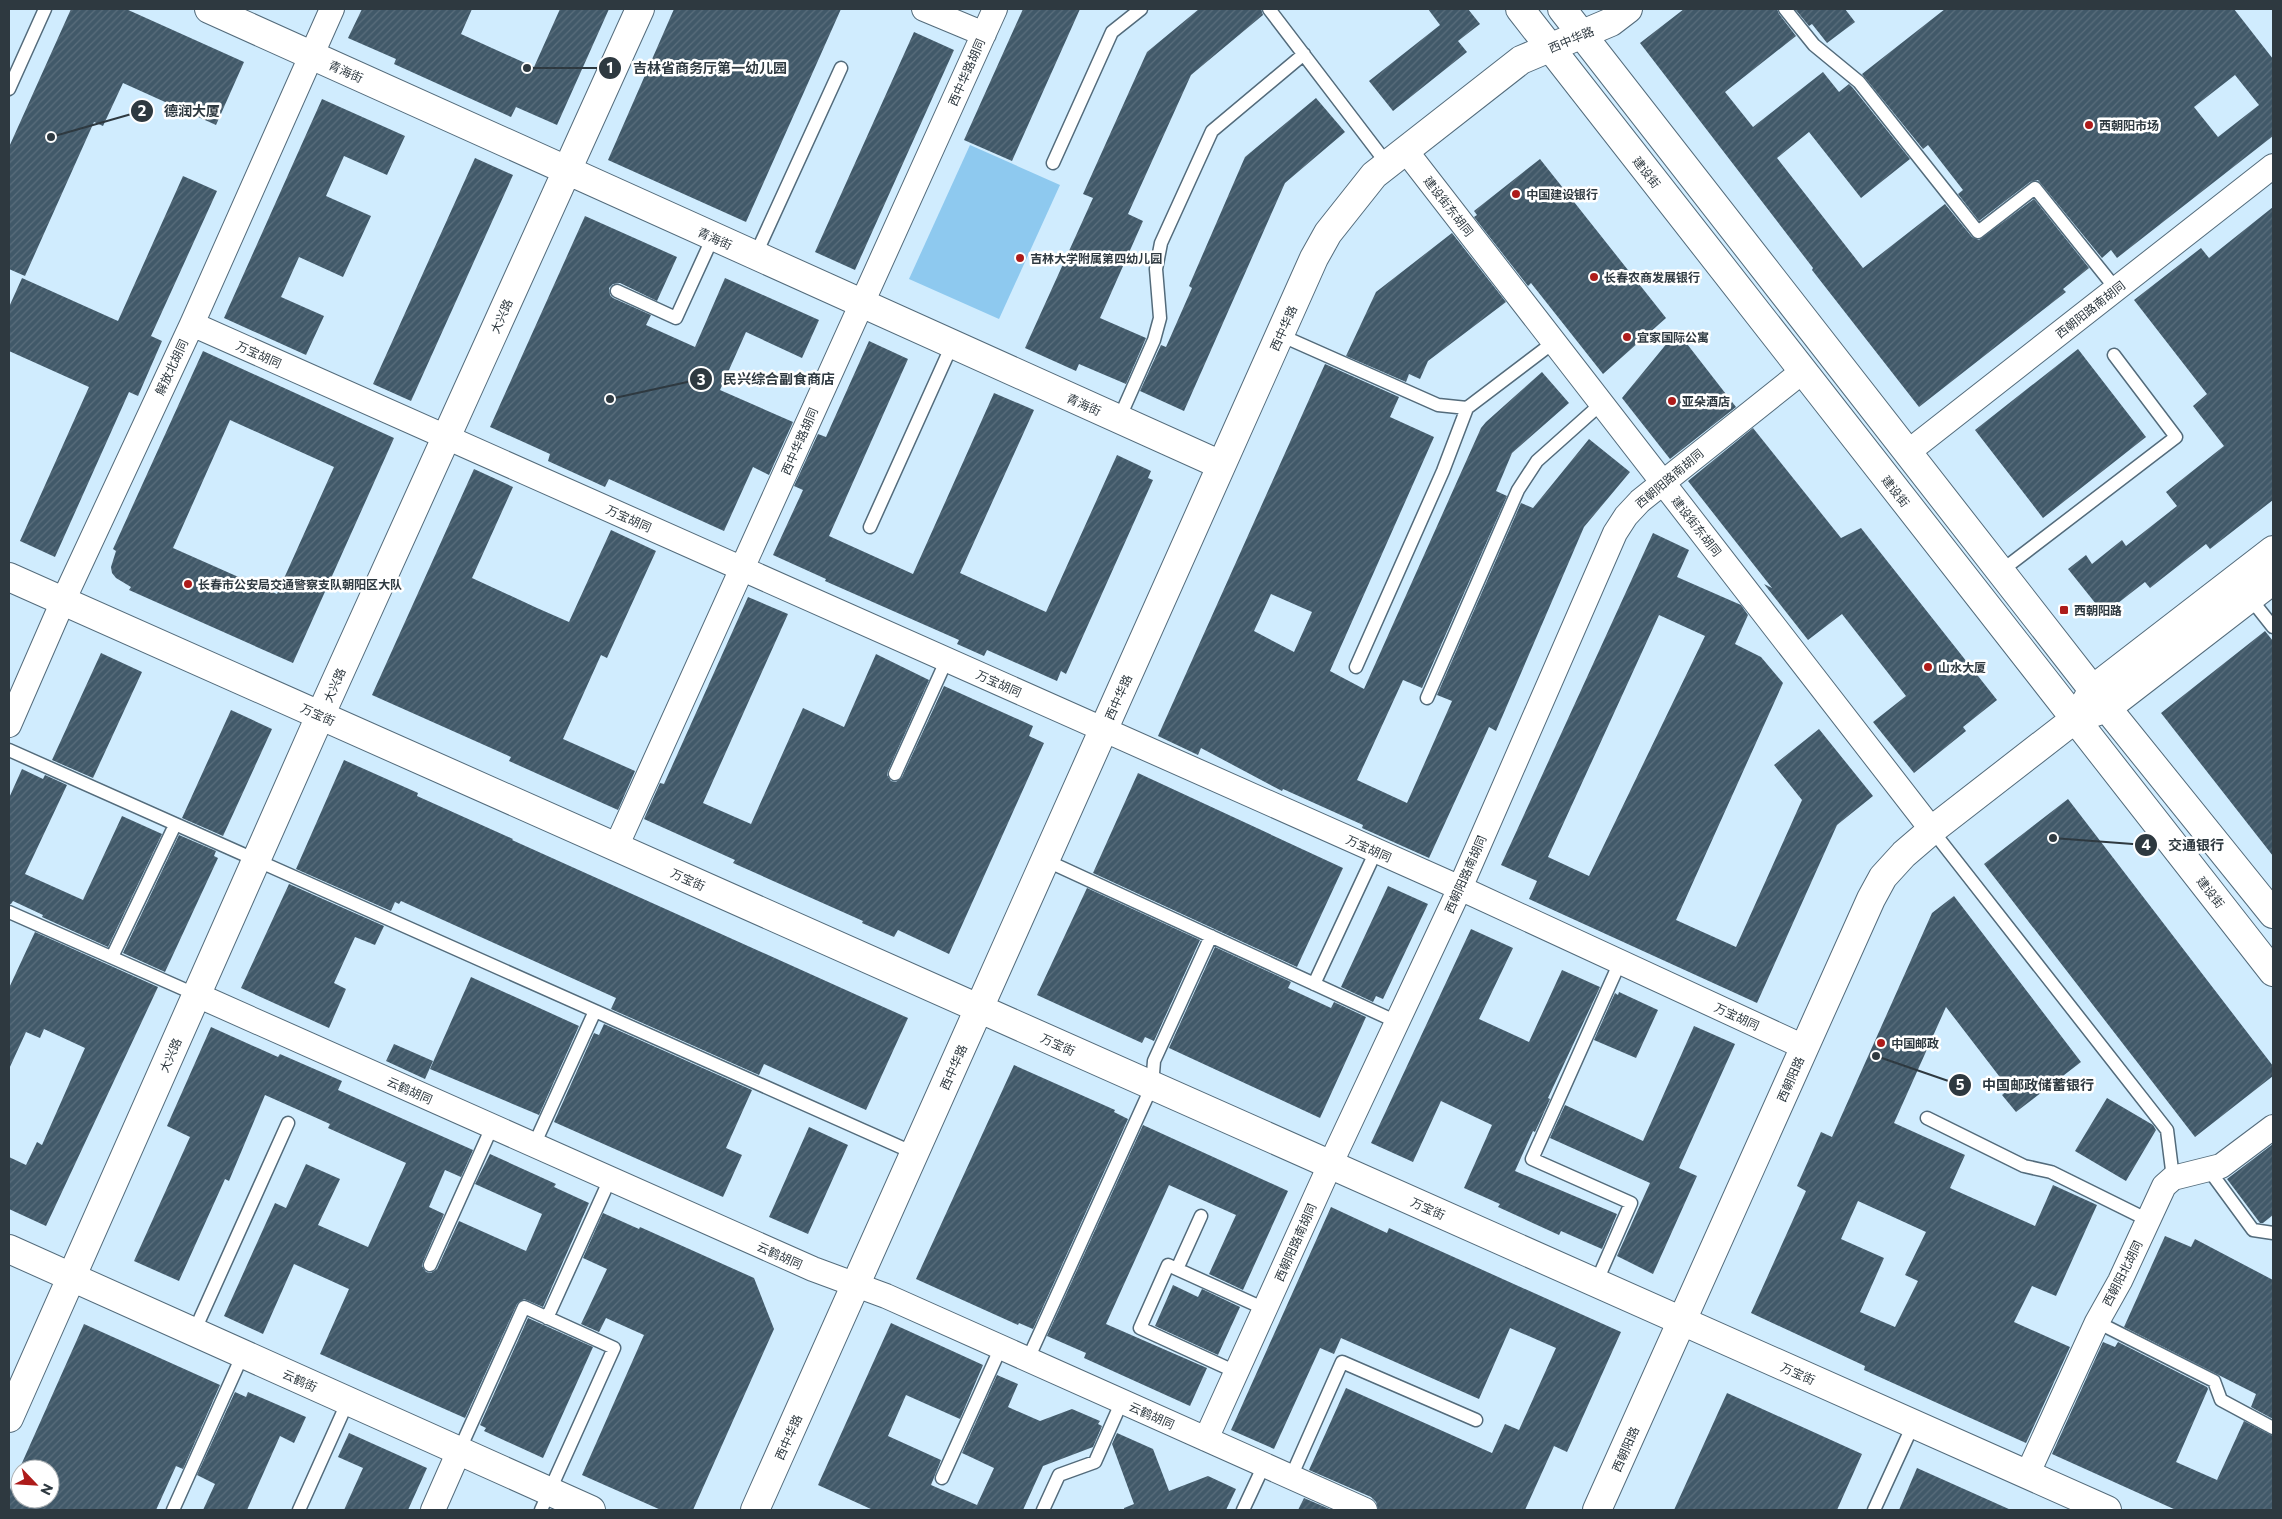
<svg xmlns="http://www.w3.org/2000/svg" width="2282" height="1519" viewBox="0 0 2282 1519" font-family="Commissioner,'Noto Sans SC',sans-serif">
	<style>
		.pitch { fill: #8ec9ef }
		.building { fill: url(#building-hatch); fill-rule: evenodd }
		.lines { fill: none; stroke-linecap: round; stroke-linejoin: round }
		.service-casing { stroke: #536b7b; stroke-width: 15 }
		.minor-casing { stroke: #536b7b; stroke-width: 26 }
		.tertiary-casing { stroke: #536b7b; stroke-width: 30 }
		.secondary-casing { stroke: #536b7b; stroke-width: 30 }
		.service { stroke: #fff; stroke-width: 12 }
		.minor { stroke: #fff; stroke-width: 24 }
		.tertiary { stroke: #fff; stroke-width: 28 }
		.secondary { stroke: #fff; stroke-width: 28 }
		.poi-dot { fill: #ad1b1a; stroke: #fff; stroke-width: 2 }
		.labels { text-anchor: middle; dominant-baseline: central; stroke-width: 5; stroke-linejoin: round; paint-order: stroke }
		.street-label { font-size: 12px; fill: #2e3940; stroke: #fff }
		.poi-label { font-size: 12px; font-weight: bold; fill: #2e3940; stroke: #fff; text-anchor: start }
		.leader { fill: none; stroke: #2e3940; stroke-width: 2 }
		.callout-dot { fill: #2e3940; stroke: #fff; stroke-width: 2 }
		.mark-label { font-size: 15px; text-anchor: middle; font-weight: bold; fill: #fff }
		.callout-label { font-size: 14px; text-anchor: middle; font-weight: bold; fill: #2e3940; stroke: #fff; stroke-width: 5; stroke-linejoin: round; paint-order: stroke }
	</style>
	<defs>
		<pattern id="building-hatch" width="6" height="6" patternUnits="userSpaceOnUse" patternTransform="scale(1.25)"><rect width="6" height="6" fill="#415969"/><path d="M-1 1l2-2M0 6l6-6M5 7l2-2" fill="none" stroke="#5a6e7c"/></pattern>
	</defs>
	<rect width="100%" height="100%" fill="#d0ecfe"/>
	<path class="pitch" d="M970 145 1060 185 999 319 909 279Z"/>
	<path class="building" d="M71 9H126L244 62 216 125 123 83 103 126 94 122 25 276 9 269V147Z
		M362 9H472L461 34 534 67 560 9H609L557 125 516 107 511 117 394 64 396 59 348 38Z
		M674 9H841L746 222 608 160Z
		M1023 9H1080L1012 161 964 140Z
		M1199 9H1261L1263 15 1191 75 1128 214 1143 221 1100 318 1146 338 1126 384 1079 364 1076 371 1025 348 1093 198 1083 194 1147 52Z
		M1428 9H1468L1480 24 1458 41 1467 52 1393 111 1369 81 1440 25Z
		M1684 9H1777L1779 14 1796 36 1725 92 1753 127 1823 72 1839 92 1849 84 1853 88 1910 159 1861 198 1809 132 1777 158 1863 268 1945 204 1972 237 1979 240 2034 199 2089 268 2063 289 2066 292 1919 407 1812 270 1813 268 1640 43Z
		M1795 9H1845L1855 22 1827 43 1812 24 1809 26Z
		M1945 9H2234L2273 59V136L2117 258 2111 250 2102 258 2038 180 2030 182 1979 221 1958 194 1963 190 1928 145 1923 149 1862 74ZM2235 75 2259 105 2218 137 2194 107Z
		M914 32 954 50 855 270 815 252Z
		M1316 98 1345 132 1285 183 1184 411 1140 391 1161 345 1166 347 1192 288 1189 286 1245 157Z
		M322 99 405 136 387 175 344 156 326 196 371 216 343 277 299 257 281 297 324 316 306 355 224 318Z
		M475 158 513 175 411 401 373 384Z
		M1540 159 1666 318 1603 374 1531 283 1528 286 1474 217 1477 215 1474 211Z
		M183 176 217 191 151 336 162 341 138 396 129 392 55 557 20 541 89 387 9 351V307L22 278 118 321Z
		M2273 207V500L2210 549 2206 544 2150 588 2145 582 2104 614 2068 569 2086 555 2092 564 2122 540 2126 546 2177 506 2166 492 2224 446 2193 406 2207 394 2134 300 2201 248 2209 258Z
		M585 216 677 257 657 301 620 283 613 284 609 288 610 295 613 298 651 315 646 325 695 347 725 278 819 320 802 358 746 332 720 390 793 422 769 475 753 467 724 531 609 479 605 487 548 461 550 454 490 427Z
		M1452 233 1506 302 1428 361 1420 379 1409 374 1406 382 1346 356 1376 292Z
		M1677 331 1736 407 1670 459 1622 398Z
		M869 341 908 359 829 536 913 574 994 393 1034 410 960 573 1046 612 1117 455 1151 471 1148 478 1153 480 1066 674 1061 671 1057 681 987 650 984 656 957 644 959 640 825 581 826 579 773 555 803 490 794 486 818 434 826 437Z
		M2078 349 2146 437 2043 518 1975 430Z
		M203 351 394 438 293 663 129 590 131 587 116 578 112 573 111 567 116 551 113 549ZM230 420 334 467 277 594 173 548Z
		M1325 364 1399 397 1390 417 1434 437 1330 671 1364 689 1481 428 1486 422 1542 372 1569 403 1512 453 1496 491 1507 496 1422 688 1403 680 1357 780 1407 803 1452 701 1437 695 1521 503 1533 508 1589 439 1630 472 1584 527 1496 731 1489 727 1429 858 1362 828 1363 825 1283 789 1282 791 1201 748 1198 755 1158 736ZM1271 594 1312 612 1294 652 1254 631Z
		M1753 428 1841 538 1861 528 1997 700 1963 727 1966 731 1914 773 1873 722 1906 696 1842 614 1808 640 1764 584 1772 588 1688 481Z
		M474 469 513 487 472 578 537 608 569 622 611 530 656 551 607 658 601 655 563 739 635 771 618 810 509 761 511 757 372 695Z
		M1653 533 1689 550 1677 577 1741 605 1748 615 1735 644 1761 657 1783 683 1676 920 1736 947 1802 800 1774 765 1819 729 1873 796 1837 825 1757 1003 1529 899 1537 881 1501 865ZM1659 615 1705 636 1589 876 1548 857Z
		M748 597 788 614 703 803 751 824 803 708 844 727 876 654 929 680 888 771 887 775 891 781 896 782 902 777 944 686 1033 726 1029 736 1044 743 949 954 898 930 894 937 862 923 863 921 733 863 735 860 644 819 660 783 664 784Z
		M2265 631 2273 641V856L2161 713Z
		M101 653 142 672 93 778 52 760Z
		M231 710 272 729 223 836 182 818Z
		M344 760 418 793 417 796 513 839 512 840 908 1018 866 1110 764 1064 759 1075 611 1009 616 998 401 901 399 904 395 902 391 911 296 869Z
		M22 769 43 779 45 775 67 785 25 874 83 900 122 816 162 834 108 947 42 917 43 915 13 901 11 904H9V798Z
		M1138 773 1343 868 1297 967 1093 873Z
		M2068 799 2273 1066V1076L2195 1137 1984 864Z
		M179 835 216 851 214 856 218 858 165 972 123 953Z
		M289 884 384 926 375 945 355 937 334 983 346 989 329 1028 241 988Z
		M1388 886 1428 904 1383 999 1376 996 1373 1002 1341 987Z
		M1087 888 1200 940 1154 1041 1145 1037 1142 1043 1037 995Z
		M1954 896 2081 1062 2016 1112 2002 1095 2009 1089 1946 1007 1894 1123 1965 1155 1950 1188 2035 1226 2053 1185 2097 1205 2056 1296 2032 1286 2014 1322 2070 1347 2026 1443 1864 1370 1865 1366 1751 1313 1806 1191 1797 1186 1821 1132 1832 1137 1932 913ZM1858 1201 1926 1232 1905 1275 1918 1281 1895 1327 1860 1312 1884 1258 1841 1239Z
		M1471 929 1513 948 1479 1019 1529 1042 1562 970 1600 987 1548 1098 1550 1099 1535 1132 1533 1131 1515 1171 1617 1214 1602 1249 1561 1231 1559 1235 1498 1207 1500 1204 1464 1188 1492 1125 1441 1101 1413 1162 1371 1143Z
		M35 932 158 987 46 1226 9 1209V1157L26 1165 37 1142 42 1145 85 1048 44 1029 40 1038 26 1032 9 1069V988Z
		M1215 947 1291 982 1288 988 1331 1008 1334 1002 1366 1017 1320 1118 1169 1048Z
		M471 977 579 1026 539 1115 430 1069Z
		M1619 992 1658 1010 1636 1058 1594 1040 1615 993 1618 995Z
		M604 1024 752 1090 726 1148 742 1155 723 1197 554 1122 594 1033 599 1035Z
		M1694 1026 1735 1044 1679 1168 1697 1176 1653 1274 1617 1256 1650 1183 1550 1138 1565 1105 1643 1141Z
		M211 1027 278 1057 280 1054 342 1081 338 1090 473 1150 461 1177 445 1170 429 1207 444 1214 423 1262 422 1266 426 1272 431 1273 437 1269 459 1221 526 1251 542 1214 475 1184 490 1154 556 1184 554 1187 589 1203 543 1307 524 1299 517 1304 465 1418 320 1354 349 1289 294 1264 263 1334 224 1316 275 1203 286 1208 306 1164 340 1179 318 1225 368 1247 406 1163 328 1128 330 1124 265 1095 229 1181 225 1179 179 1281 134 1261 190 1137 167 1126Z
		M394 1044 433 1061 425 1079 386 1061Z
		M1014 1065 1115 1110 1114 1112 1128 1119 1033 1329 1019 1323 1018 1325 916 1279Z
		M2107 1098 2153 1125 2156 1130 2126 1181 2075 1151Z
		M1143 1125 1288 1191 1243 1290 1209 1274 1236 1215 1169 1185 1106 1324 1207 1368 1190 1406 1084 1358 1086 1353 1047 1336Z
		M809 1127 848 1145 808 1234 769 1217Z
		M2273 1144V1215L2263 1223H2260L2227 1179Z
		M1331 1207 1387 1233 1389 1228 1621 1332 1567 1452 1554 1446 1525 1510H1378L1376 1502 1371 1497 1309 1470 1346 1388 1492 1453 1505 1424 1519 1430 1556 1348 1510 1328 1479 1399 1341 1338 1334 1354 1320 1348 1274 1449 1231 1430Z
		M603 1213 639 1229 640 1227 754 1278 774 1329 693 1510H661L582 1475 644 1335 606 1318 599 1332 581 1324 607 1269 583 1258Z
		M2165 1236 2191 1247 2195 1239 2273 1280V1419L2251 1407 2256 1394 2124 1327Z
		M1173 1285 1198 1297 1202 1289 1240 1307 1218 1355 1155 1326Z
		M528 1318 593 1347 543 1458 484 1431 486 1428 480 1425Z
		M891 1323 983 1365 960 1419 906 1395 888 1436 941 1460 931 1485 977 1505 994 1468 962 1453 997 1375 1018 1384 1008 1407 1040 1421 1072 1409 1100 1421 1098 1424 1102 1426 1093 1447 1043 1466 1023 1510H873L818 1485Z
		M84 1324 220 1385 183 1469 176 1466 156 1510H9V1492ZM20 1469H50V1499H20Z
		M2103 1342 2115 1347 2118 1342 2207 1387 2208 1389 2176 1462 2217 1480 2244 1421 2273 1436V1510H2176L2052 1454Z
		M235 1392 246 1397 248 1392 306 1417 294 1443 280 1436 247 1510H203L215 1484 197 1475Z
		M1727 1393 1862 1454 1837 1510H1674Z
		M349 1433 427 1468 408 1510H344L363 1468 338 1457Z
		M1117 1433 1153 1449 1169 1491 1208 1476 1236 1489 1226 1510H1124V1508L1134 1504 1112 1444Z
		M1917 1468 2011 1510H1899Z
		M1304 1498 1332 1510H1298Z"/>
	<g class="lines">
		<g class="service-casing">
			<path id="service" d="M1269 9 1388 165
				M1785 9 1814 45 1859 82 1978 232 2035 188 2116 289
				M9 89 45 9
				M1053 163 1112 32 1141 9
				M755 256 841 68
				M617 291 676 318 713 237
				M1280 335 1438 405 1467 408 1554 342
				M1119 419 1154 340 1160 318 1156 269 1161 243 1212 131 1304 54
				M870 527 952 345
				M2001 571 2176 437 2114 355
				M2250 598 2273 627
				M1356 667 1443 471 1467 408
				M1427 698 1518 490 1537 461 1602 403
				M9 750 914 1153
				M895 774 947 659
				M1932 830 2167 1130 2173 1178
				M1045 860 1397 1022
				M9 912 197 995
				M112 957 175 825
				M1314 984 1376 851
				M1927 1118 2024 1166 2051 1172 2148 1220
				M534 1145 595 1011
				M2209 1170 2253 1230 2273 1233
				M430 1265 492 1127
				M1177 1269 1201 1216
				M1596 1283 1631 1203 1532 1159 1620 962
				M547 1318 610 1179
				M2097 1322 2214 1381 2221 1400 2273 1428
				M194 1332 288 1123
				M1028 1359 1152 1086 1154 1061 1211 936
				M1236 1372 1140 1328 1168 1265 1265 1309
				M459 1451 524 1307 614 1348 541 1510
				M1291 1477 1342 1362 1476 1420
				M942 1478 1001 1347
				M173 1510 243 1354
				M299 1510 348 1401
				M1043 1510 1059 1475 1095 1462 1122 1401
				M1243 1510 1264 1465
				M1874 1510 1913 1425"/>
		</g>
		<g class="minor-casing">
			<path id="minor" d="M924 9 984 34
				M1406 151 1932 830
				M192 324 1460 888 1804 1047
				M1908 452 2273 166
				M9 725 63 601 192 324 332 9
				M616 847 995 9
				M197 995 813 1269 886 1296 1365 1510
				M1206 1439 1330 1165 1460 888 1615 533 1626 516 1640 501 1803 371
				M2027 1475 2097 1322 2120 1281 2164 1186 2173 1178 2221 1166 2273 1127
				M433 1510 459 1451"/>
		</g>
		<g class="tertiary-casing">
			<path id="tertiary" d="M209 9 1221 465
				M9 577 2107 1510
				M9 1249 591 1510
				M9 1418 320 716 640 9
				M755 1510 1314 258 1328 233 1374 175 1521 60 1611 22 1628 9"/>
		</g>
		<g class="secondary-casing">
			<path id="secondary" d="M1520 9 2273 972
				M1562 9 2107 708 2273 914
				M2084 705 2093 689 2273 550
				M1597 1510 1871 899 1883 877 1904 854 1932 830 2075 719 2107 708 2273 580"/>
		</g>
		<use href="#service" class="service"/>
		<use href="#minor" class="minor"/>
		<use href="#tertiary" class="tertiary"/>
		<use href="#secondary" class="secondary"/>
	</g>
	<g class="poi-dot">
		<circle cx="2089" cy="125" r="5"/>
		<circle cx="1516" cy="194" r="5"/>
		<circle cx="1020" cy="258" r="5"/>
		<circle cx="1594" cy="277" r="5"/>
		<circle cx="1627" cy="337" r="5"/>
		<circle cx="1672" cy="401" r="5"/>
		<circle cx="188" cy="584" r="5"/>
		<rect x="2059" y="605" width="10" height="10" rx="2.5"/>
		<circle cx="1928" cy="667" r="5"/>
		<circle cx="1881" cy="1043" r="5"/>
	</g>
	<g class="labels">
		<g class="street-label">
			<text transform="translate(1571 39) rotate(-23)">西中华路</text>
			<text transform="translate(346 71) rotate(24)">青海街</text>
			<text transform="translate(966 72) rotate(-66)">西中华路胡同</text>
			<text transform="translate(1647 172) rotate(52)">建设街</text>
			<text transform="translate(1449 206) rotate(52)">建设街东胡同</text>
			<text transform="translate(715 238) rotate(24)">青海街</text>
			<text transform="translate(2090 309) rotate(-38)">西朝阳路南胡同</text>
			<text transform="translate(501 316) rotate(-66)">大兴路</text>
			<text transform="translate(1283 328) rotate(-66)">西中华路</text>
			<text transform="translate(259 354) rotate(24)">万宝胡同</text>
			<text transform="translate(171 367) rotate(-65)">解放北胡同</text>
			<text transform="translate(1084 404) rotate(24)">青海街</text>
			<text transform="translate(799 441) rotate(-66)">西中华路胡同</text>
			<text transform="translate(1669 478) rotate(-40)">西朝阳路南胡同</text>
			<text transform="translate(1896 491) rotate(52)">建设街</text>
			<text transform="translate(629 518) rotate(24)">万宝胡同</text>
			<text transform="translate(1697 526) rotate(52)">建设街东胡同</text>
			<text transform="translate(999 683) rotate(24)">万宝胡同</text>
			<text transform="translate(334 685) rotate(-66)">大兴路</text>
			<text transform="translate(1118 697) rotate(-66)">西中华路</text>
			<text transform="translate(318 714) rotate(24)">万宝街</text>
			<text transform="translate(1369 848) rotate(24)">万宝胡同</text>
			<text transform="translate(1465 874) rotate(-66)">西朝阳路南胡同</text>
			<text transform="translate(688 879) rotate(24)">万宝街</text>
			<text transform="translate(2211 892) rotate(52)">建设街</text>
			<text transform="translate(1737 1016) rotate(25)">万宝胡同</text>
			<text transform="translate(1058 1044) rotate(24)">万宝街</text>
			<text transform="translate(170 1055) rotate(-66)">大兴路</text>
			<text transform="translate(953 1067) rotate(-66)">西中华路</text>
			<text transform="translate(1790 1079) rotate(-66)">西朝阳路</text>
			<text transform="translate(410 1090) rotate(24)">云鹤胡同</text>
			<text transform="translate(1428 1208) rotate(24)">万宝街</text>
			<text transform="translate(1295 1242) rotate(-66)">西朝阳路南胡同</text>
			<text transform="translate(780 1255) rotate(24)">云鹤胡同</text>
			<text transform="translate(2122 1273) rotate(-63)">西朝阳北胡同</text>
			<text transform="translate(1798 1373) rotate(24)">万宝街</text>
			<text transform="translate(300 1380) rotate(24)">云鹤街</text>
			<text transform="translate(1152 1415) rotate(24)">云鹤胡同</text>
			<text transform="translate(788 1437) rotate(-66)">西中华路</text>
			<text transform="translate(1625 1449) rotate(-66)">西朝阳路</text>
		</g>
		<g class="poi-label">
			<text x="2099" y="125">西朝阳市场</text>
			<text x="1526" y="194">中国建设银行</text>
			<text x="1030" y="258">吉林大学附属第四幼儿园</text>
			<text x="1604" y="277">长春农商发展银行</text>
			<text x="1637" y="337">宜家国际公寓</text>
			<text x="1682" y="401">亚朵酒店</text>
			<text x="198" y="584">长春市公安局交通警察支队朝阳区大队</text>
			<text x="2074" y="610">西朝阳路</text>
			<text x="1938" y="667">山水大厦</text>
			<text x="1891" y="1043">中国邮政</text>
		</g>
	</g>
	<path class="leader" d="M527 68L610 68M51 137L142 111M610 399L701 379M2053 838L2146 845M1876 1056L1960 1085"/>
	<g class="callout-dot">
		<circle cx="527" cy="68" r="5"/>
		<circle cx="51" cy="137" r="5"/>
		<circle cx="610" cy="399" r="5"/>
		<circle cx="2053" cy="838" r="5"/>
		<circle cx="1876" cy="1056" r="5"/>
		<circle cx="610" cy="68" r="12"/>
		<circle cx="142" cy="111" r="12"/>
		<circle cx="701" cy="379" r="12"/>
		<circle cx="2146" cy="845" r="12"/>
		<circle cx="1960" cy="1085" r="12"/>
	</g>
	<g class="mark-label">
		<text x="610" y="73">1</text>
		<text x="142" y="116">2</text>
		<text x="701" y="385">3</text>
		<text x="2146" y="850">4</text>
		<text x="1960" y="1090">5</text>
	</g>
	<g class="callout-label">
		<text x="710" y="73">吉林省商务厅第一幼儿园</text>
		<text x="192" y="116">德润大厦</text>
		<text x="779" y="384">民兴综合副食商店</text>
		<text x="2196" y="850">交通银行</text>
		<text x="2038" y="1090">中国邮政储蓄银行</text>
	</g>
	<rect width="2282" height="1519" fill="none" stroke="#2e3940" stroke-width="20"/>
	<g transform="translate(35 1484) rotate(115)"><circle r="24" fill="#ffffff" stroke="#abb0b3"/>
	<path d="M0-4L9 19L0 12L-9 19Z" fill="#ad1b1a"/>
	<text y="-8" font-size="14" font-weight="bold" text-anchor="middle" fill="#2e3940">N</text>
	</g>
</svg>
